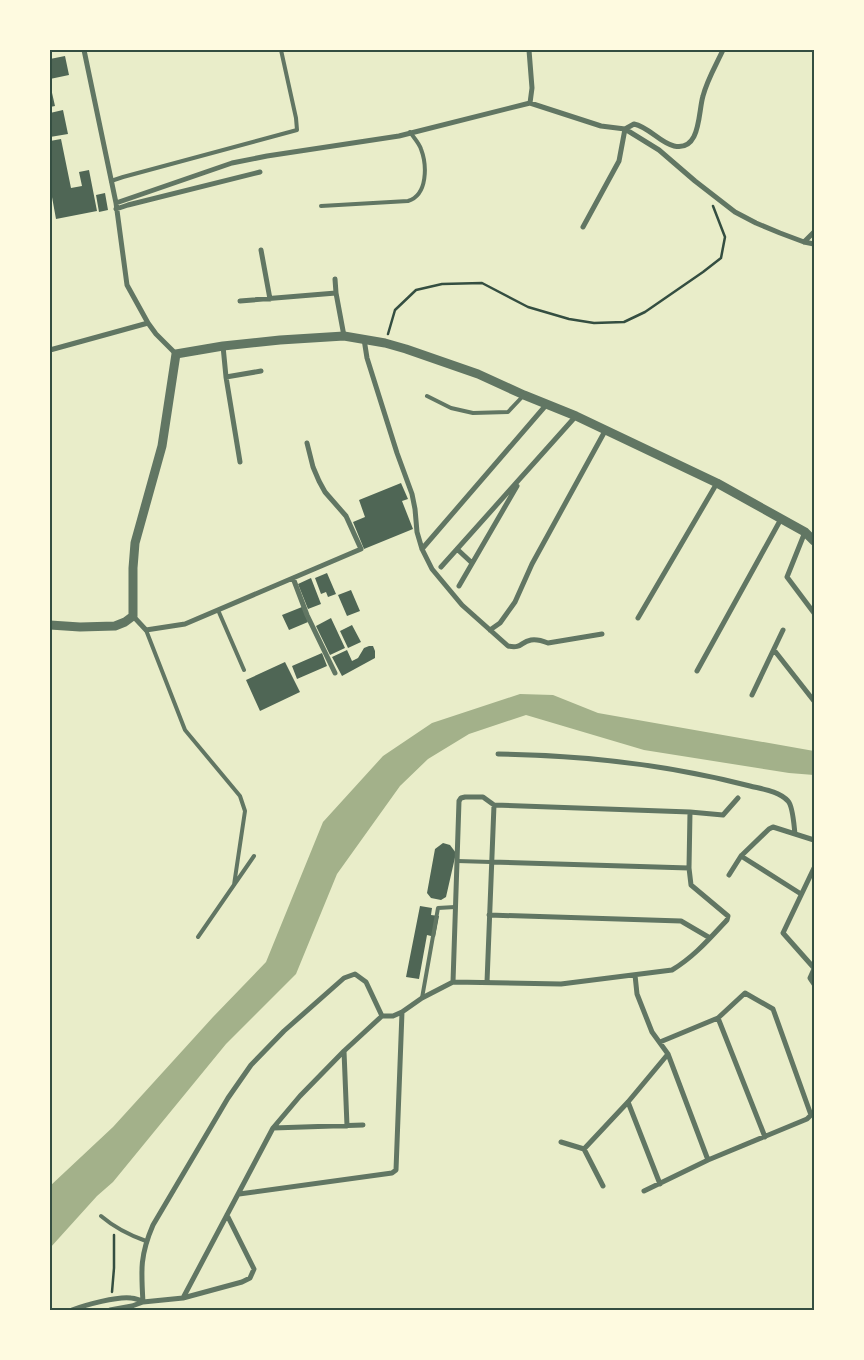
<svg xmlns="http://www.w3.org/2000/svg" width="864" height="1360" viewBox="0 0 864 1360" font-family="Raleway,sans-serif">
	<style>
		.water { fill: #a3b18a }
		.building { fill: #4f6655 }
		.lines { fill: none; stroke-linecap: round; stroke-linejoin: round }
		.path { stroke: #344e41; stroke-width: 2.5 }
		.service { stroke: #617663; stroke-width: 4 }
		.minor { stroke: #617663; stroke-width: 5 }
		.tertiary { stroke: #617663; stroke-width: 9 }
		.neatline { fill: none; stroke: #344e41; stroke-width: 2 }
	</style>
	<rect width="100%" height="100%" fill="#e9edc9"/>
	<path class="water" d="M520 694 553 695 598 713 814 751V775L789 773 644 750 526 715 469 734 428 759 400 786 337 874 296 974 226 1044 113 1182 97 1196 50 1248V1186L113 1127 213 1017 266 962 323 822 383 756 432 723Z"/>
	<path class="building" d="M65 56 69 75 50 79V59Z
		M50 84 55 106 50 107Z
		M63 110 68 134 50 137V113Z
		M61 139 71 188 82 186 79 172 89 170 97 211 56 219 50 186V141Z
		M105 193 108 210 99 212 96 195Z
		M401 483 408 499 402 501 413 529 364 549 353 522 365 517 359 500Z
		M327 573 336 594 328 597 326 592 321 594 315 578Z
		M311 578 321 604 308 609 298 584Z
		M351 590 360 611 347 616 338 595Z
		M302 607 308 622 289 630 282 615Z
		M331 618 345 648 330 655 316 626Z
		M352 625 361 642 348 648 340 631Z
		M369 646H373L375 651V658L342 676 332 657 347 650 352 661 358 658 364 648Z
		M322 653 327 666 297 679 292 666Z
		M285 662 300 692 260 711 246 680Z
		M443 843 450 845 456 853 446 897 441 900 431 898 427 893 435 849Z
		M420 906 432 908 431 915 439 916 435 937 427 935 419 979 406 977Z"/>
	<g class="lines">
		<path class="path" d="M388 334 395 310 416 290 442 284 482 283 528 307 569 319 594 323 624 322 645 312 703 272 721 258 725 237 713 206
			M112 1292 114 1268V1235"/>
		<path class="service" d="M111 181 123 177 297 130 296 118 281 50
			M321 206 408 201C428 195 427 165 421 149 419 143 414 138 410 132
			M427 396 451 408 473 413 508 412 524 395
			M218 610 244 670
			M146 630 185 730 240 796 245 811 234 885
			M457 861 491 862
			M198 937 254 856
			M422 998 438 908 455 907
			M101 1216C115 1228 129 1235 146 1241"/>
		<path class="minor" d="M84 50 116 203 127 285 148 323 156 334 176 354
			M529 50 532 88 530 103
			M625 129 634 124C649 127 660 143 674 146 701 152 698 112 703 96 707 80 716 65 723 50
			M116 203 232 163 267 156 399 136 530 103 601 126 625 129 659 150 695 181 735 212 756 223 780 233 804 242 814 244
			M116 209 128 205 260 172
			M583 227 619 161 625 129
			M804 242 814 232
			M261 250 270 299
			M335 279 336 293 344 336
			M240 301 336 293
			M364 339 367 358 397 453 412 494 415 509 417 532 422 549 432 569 462 605 508 646C522 649 520 642 531 640 537 639 543 641 548 643L602 634
			M223 346 226 377 240 462
			M50 350 148 323
			M226 377 261 371
			M805 532 787 577 814 613
			M422 549 547 404
			M457 549 472 563
			M441 567 576 416
			M293 578 307 615 335 673
			M459 586 517 486
			M133 616 146 630 185 624 361 549 346 516 325 492 319 481 313 467 307 443
			M638 618 717 483
			M490 630 500 623 515 602 532 564 605 431
			M774 650 814 701
			M697 671 781 519
			M752 695 783 630
			M498 754C581 755 669 765 750 786 762 789 779 791 788 801 793 806 794 826 795 834
			M741 856 801 894
			M491 862 689 868
			M814 868 783 933 814 968
			M729 875 741 856 769 829 773 827 814 840
			M489 915 681 921 710 938
			M814 969 810 978 814 984
			M635 975 637 994 652 1032 668 1054 708 1160
			M453 982 459 801 461 798 465 797H483L494 805 690 812 723 815 738 798
			M487 982 494 805
			M718 1018 765 1137
			M344 1051 347 1126
			M628 1102 660 1184
			M273 1128 363 1125
			M561 1142 584 1149 603 1186
			M584 1149 628 1102 668 1054
			M644 1191 708 1160 807 1119 811 1115 773 1009 745 993 718 1018 660 1042
			M239 1194 392 1173 396 1170 402 1012
			M183 1298 273 1128 300 1096 344 1051 382 1016H393L402 1012 422 998 453 982 561 984 672 970C694 957 710 938 727 920L728 916 691 885 689 868 690 812
			M143 1302C141 1270 140 1255 153 1225L228 1098 251 1065 284 1031 344 978 355 974 366 982 382 1016
			M72 1310C85 1305 118 1296 131 1298 135 1298 139 1300 143 1301
			M110 1310 132 1306 143 1302 183 1298 242 1282 250 1278 254 1269 227 1215"/>
		<path class="tertiary" d="M50 625 80 627 115 626 125 622 133 616V568L135 543 162 446 176 354 223 346 280 340 344 336 385 343 406 349 478 374 524 395 576 416 717 483 805 532 814 541"/>
	</g>
	<rect width="864" height="1360" fill="none" stroke="#fefae0" stroke-width="102"/>
	<rect x="51" y="51" width="762" height="1258" class="neatline"/>
</svg>
